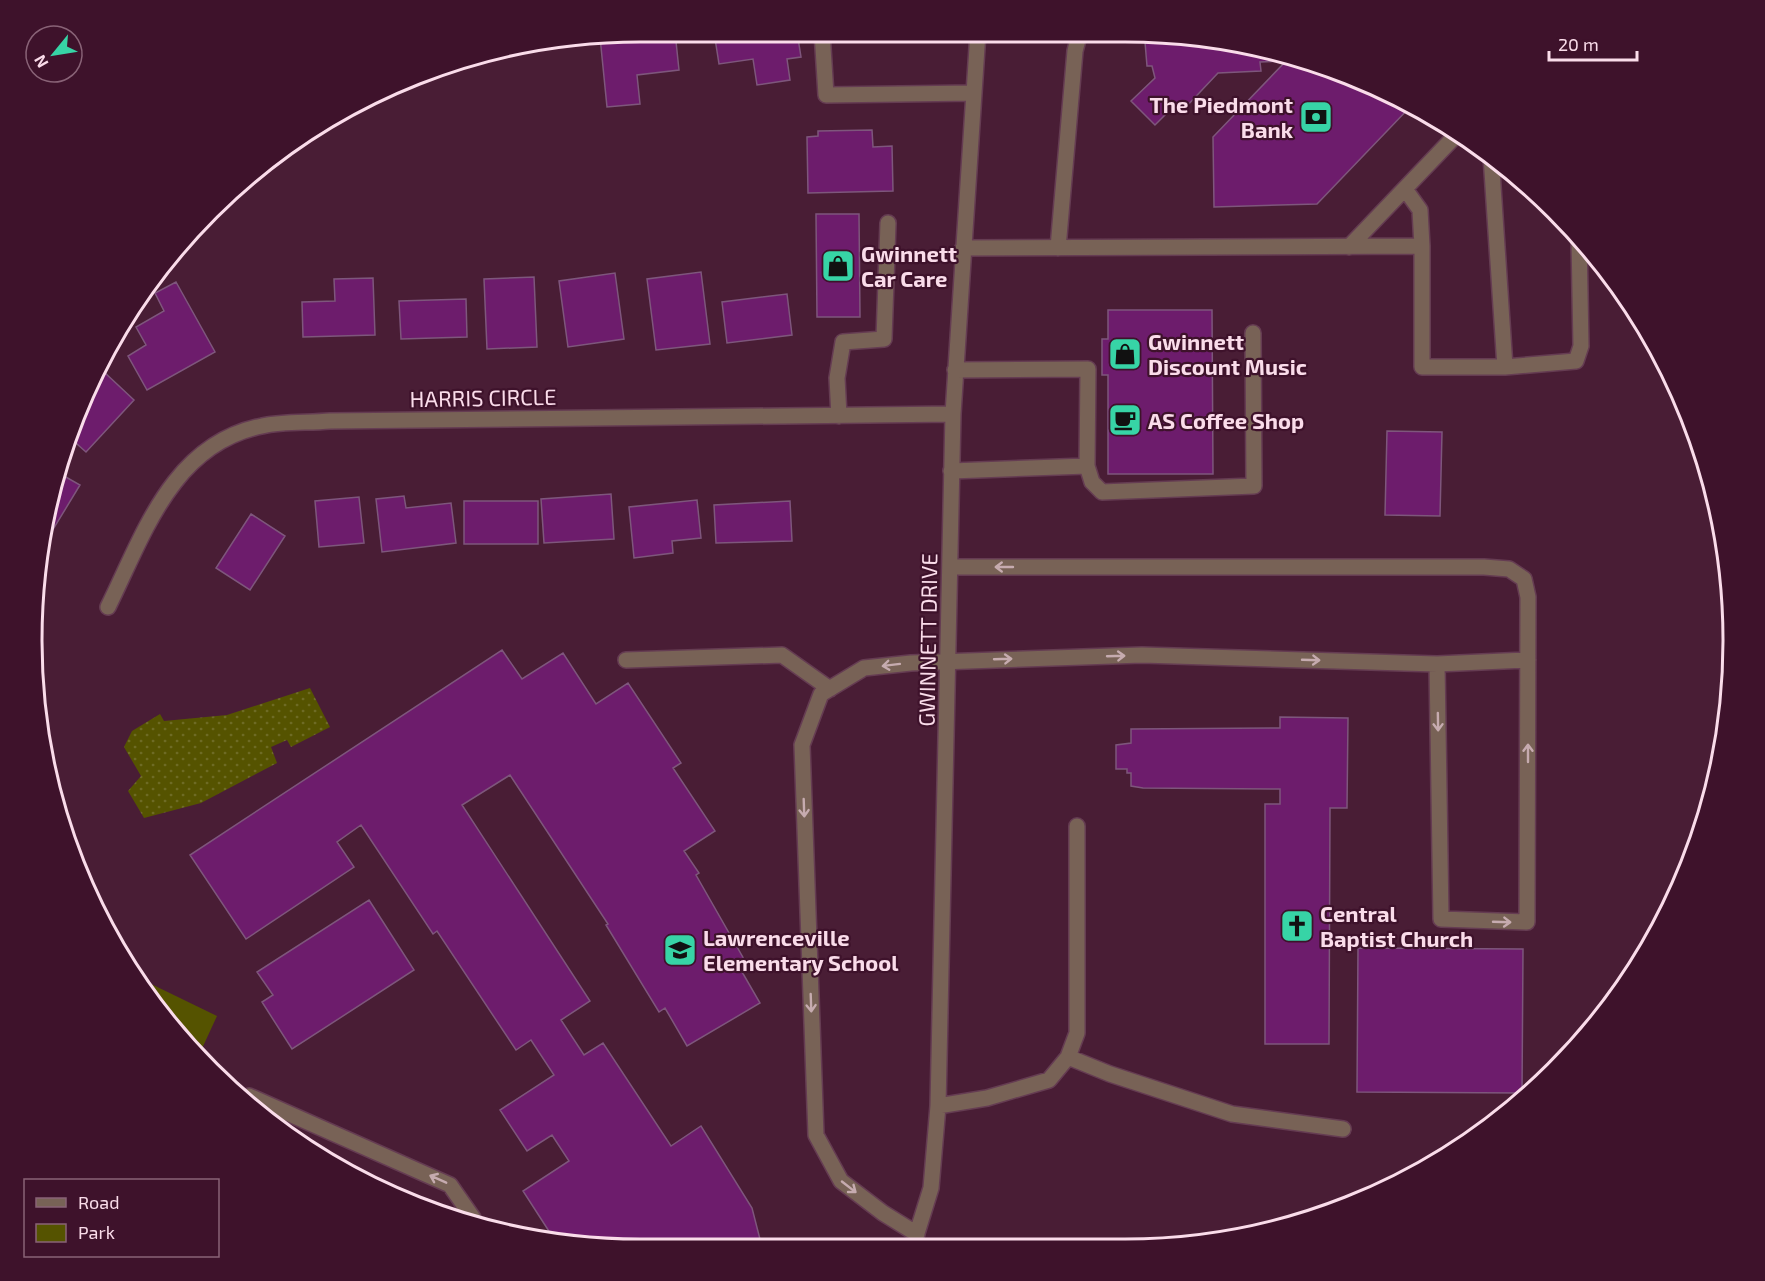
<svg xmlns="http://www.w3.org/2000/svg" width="1765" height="1281" viewBox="0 0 1765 1281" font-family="'Exo 2',sans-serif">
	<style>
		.green { fill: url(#green-dots) }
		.pitch { fill: #555300 }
		.building { fill: #6d1c6c; stroke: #7e567c; stroke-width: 1.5 }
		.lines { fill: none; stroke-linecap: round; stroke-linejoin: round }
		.minor-casing { stroke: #653c52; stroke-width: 18 }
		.minor { stroke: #786256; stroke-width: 15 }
		.oneway { stroke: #c6abaf }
		.labels { text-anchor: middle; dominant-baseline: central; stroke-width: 4.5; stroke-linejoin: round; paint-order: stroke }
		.poi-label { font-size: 22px; font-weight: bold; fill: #fadcea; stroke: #3e122b; text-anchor: start }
		.street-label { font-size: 22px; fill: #fadcea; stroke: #3e122b }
		.rim { fill: none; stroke: #fadcea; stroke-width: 3 }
	</style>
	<defs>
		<pattern id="green-dots" width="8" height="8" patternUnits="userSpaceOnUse" patternTransform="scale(1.5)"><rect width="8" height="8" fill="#555300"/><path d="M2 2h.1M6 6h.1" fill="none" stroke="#6e6b25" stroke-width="1.8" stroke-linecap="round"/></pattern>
	</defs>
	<rect width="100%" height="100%" fill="#491d35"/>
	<path class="green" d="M310 688 330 727 291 747 287 740 271 747 277 763 201 803 144 818 128 791 141 776 124 747 132 731 160 714 164 721 227 715Z"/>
	<path class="pitch" d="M145 981 217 1016 199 1055 158 1012 143 986Z"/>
	<path class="building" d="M640 32H675L679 70 637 75 640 104 607 107 600 37Z
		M714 32H797L801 57 787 59 790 80 757 85 753 59 719 64Z
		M1153 36 1282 52 1358 78 1411 106 1317 204 1214 207 1213 137 1286 61 1260 62 1261 71 1218 73 1185 108 1178 102 1155 125 1131 101 1155 78 1152 66H1147L1145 42 1153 41Z
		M872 130 873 147 892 146 893 191 808 193 807 137 818 136V131Z
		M816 214H859L860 317H817Z
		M701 272 710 344 656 350 647 279Z
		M615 273 624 339 568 347 559 281Z
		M534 277 537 347 487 349 484 279Z
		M373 278 375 335 303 337 302 302 335 301 334 279Z
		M176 282 215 352 147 390 128 356 146 345 136 327 164 311 155 293Z
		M787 294 792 335 727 343 722 302Z
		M466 299 467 337 401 339 399 301Z
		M1108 310H1212L1213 474H1108V375H1102V339H1108Z
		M103 371 134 400 86 452 68 436 88 388Z
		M1387 431 1442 432 1440 516 1385 515Z
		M57 472 80 485 46 541 42 538Z
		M611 494 614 539 544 543 541 499Z
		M404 496 406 508 451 503 456 543 382 552 376 499Z
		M359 497 364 543 319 547 315 501Z
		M697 500 701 538 672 541 673 553 634 558 629 507Z
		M464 501H538V544H464Z
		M790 501 792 541 716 543 714 505Z
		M251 514 285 536 250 590 216 568Z
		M502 650 522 679 563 653 596 704 628 683 681 763 673 768 715 831 684 851 699 873 696 875 745 961 738 965 760 1003 687 1046 665 1008 659 1012 606 925 608 924 510 775 462 805 590 1001 561 1020 584 1055 603 1043 671 1146 701 1126 752 1208 762 1247 600 1248 581 1244 577 1239 572 1243 554 1239 523 1191 569 1161 552 1135 527 1151 500 1110 554 1075 531 1040 516 1050 437 931 433 934 361 825 337 842 354 867 246 939 190 855Z
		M1280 717 1348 718 1347 808H1330L1329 1044H1265V804H1280V789L1143 788 1131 786V773H1127V769H1116V745L1131 743V729L1280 728Z
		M369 900 414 970 292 1049 262 1002 273 995 257 972Z
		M1358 948 1523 949 1522 1093 1357 1092Z"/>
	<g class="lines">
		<g class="minor-casing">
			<path id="minor" d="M822 32 826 95 973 93
				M1491 156 1505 367
				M1405 189 1420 210 1422 246
				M1349 247 1459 132
				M963 248 1422 246V367H1505L1576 361 1581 346 1579 239
				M1058 248 1075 51 1080 32
				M839 416 837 378 843 342 884 339 888 223
				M1087 466 1092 482 1102 492 1254 486 1253 333
				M951 471 1087 466 1088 369 955 370
				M951 567H1484L1509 569 1524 579 1528 597 1527 922 1441 919 1437 664
				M108 607C144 534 172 444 262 426 283 421 308 423 330 421L953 414
				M626 660 782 655 830 689
				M1068 1057 1110 1074 1232 1114 1343 1129
				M246 1103 249 1096 450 1185 473 1218V1223
				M938 1106 987 1098 1049 1080 1068 1057 1077 1033V826
				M917 1234 883 1213 841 1181 816 1135 802 745 821 694 864 668 911 663 1142 655 1437 664 1528 660
				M913 1246 931 1188 938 1106 953 414 978 32"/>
		</g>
		<use href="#minor" class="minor"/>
	</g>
	<defs><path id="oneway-shaft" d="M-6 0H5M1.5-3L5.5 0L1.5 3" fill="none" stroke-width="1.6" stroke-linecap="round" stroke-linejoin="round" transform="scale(1.5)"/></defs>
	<g class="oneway">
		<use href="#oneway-shaft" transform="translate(1004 567) rotate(180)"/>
		<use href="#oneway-shaft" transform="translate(1116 656) rotate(-2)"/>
		<use href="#oneway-shaft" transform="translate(1003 659) rotate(-2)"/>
		<use href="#oneway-shaft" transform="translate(1311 660) rotate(2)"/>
		<use href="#oneway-shaft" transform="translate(891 665) rotate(173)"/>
		<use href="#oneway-shaft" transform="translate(1438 722) rotate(89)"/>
		<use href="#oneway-shaft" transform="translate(1528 753) rotate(-90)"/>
		<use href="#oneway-shaft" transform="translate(804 808) rotate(88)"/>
		<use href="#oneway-shaft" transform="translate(1502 922) rotate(2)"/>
		<use href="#oneway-shaft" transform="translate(811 1003) rotate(88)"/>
		<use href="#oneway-shaft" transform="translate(438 1179) rotate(-156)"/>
		<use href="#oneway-shaft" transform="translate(849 1187) rotate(38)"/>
	</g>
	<defs>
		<g id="bank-square" transform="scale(1.725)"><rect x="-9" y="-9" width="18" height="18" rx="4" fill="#37d4a6" stroke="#3e122b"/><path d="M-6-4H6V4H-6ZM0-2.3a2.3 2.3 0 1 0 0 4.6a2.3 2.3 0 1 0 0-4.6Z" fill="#111"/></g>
		<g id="shop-square" transform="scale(1.725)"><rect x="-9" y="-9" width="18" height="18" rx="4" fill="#37d4a6" stroke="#3e122b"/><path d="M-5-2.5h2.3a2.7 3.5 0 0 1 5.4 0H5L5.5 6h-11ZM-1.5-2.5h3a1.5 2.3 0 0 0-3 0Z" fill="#111"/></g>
		<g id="cafe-square" transform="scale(1.725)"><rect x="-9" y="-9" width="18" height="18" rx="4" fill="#37d4a6" stroke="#3e122b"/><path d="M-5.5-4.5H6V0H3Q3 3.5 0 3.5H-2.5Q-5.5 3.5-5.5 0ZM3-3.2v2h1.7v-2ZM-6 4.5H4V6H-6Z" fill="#111"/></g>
		<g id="church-square" transform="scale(1.725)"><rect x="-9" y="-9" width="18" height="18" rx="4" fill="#37d4a6" stroke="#3e122b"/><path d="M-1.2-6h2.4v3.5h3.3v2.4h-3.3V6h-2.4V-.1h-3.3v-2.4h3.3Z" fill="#111"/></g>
		<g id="school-square" transform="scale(1.725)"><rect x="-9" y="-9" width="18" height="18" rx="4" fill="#37d4a6" stroke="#3e122b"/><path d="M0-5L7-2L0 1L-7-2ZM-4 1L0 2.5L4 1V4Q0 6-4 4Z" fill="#111"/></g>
	</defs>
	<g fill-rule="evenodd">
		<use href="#bank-square" x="1316" y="117"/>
		<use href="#shop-square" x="838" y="266"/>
		<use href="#shop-square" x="1125" y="354"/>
		<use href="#cafe-square" x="1125" y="420"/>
		<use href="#church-square" x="1297" y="926"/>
		<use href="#school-square" x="680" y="950"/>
	</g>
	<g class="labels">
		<g class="poi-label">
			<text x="1293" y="104" text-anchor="end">The Piedmont<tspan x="1293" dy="25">Bank</tspan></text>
			<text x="861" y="253">Gwinnett<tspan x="861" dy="25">Car Care</tspan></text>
			<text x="1148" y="341">Gwinnett<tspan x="1148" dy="25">Discount Music</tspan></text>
			<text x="1148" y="420">AS Coffee Shop</text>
			<text x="1320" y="913">Central<tspan x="1320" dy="25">Baptist Church</tspan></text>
			<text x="703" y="937">Lawrenceville<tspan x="703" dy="25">Elementary School</tspan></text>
		</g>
		<g class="street-label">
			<text transform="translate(483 397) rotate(-1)">HARRIS CIRCLE</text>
			<text transform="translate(927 640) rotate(-89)">GWINNETT DRIVE</text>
		</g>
	</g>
	<path d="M0 0H1765V1281H0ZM640 42H1125A598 598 0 0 1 1723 640V641A598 598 0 0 1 1125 1239H640A598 598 0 0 1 42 641V640A598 598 0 0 1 640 42Z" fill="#3e122b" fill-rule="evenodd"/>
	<path class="rim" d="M640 42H1125A598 598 0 0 1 1723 640V641A598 598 0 0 1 1125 1239H640A598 598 0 0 1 42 641V640A598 598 0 0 1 640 42Z"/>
	<rect x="24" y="1179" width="195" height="78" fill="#3e122b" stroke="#896377" stroke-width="1.5"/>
	<rect x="36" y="1198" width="30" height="9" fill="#786256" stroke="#896377" stroke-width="1.5"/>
	<text x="78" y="1209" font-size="18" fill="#fadcea">Road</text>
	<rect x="36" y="1224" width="30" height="18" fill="#555300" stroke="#896377" stroke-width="1.5"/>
	<text x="78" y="1239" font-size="18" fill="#fadcea">Park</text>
	<g transform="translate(54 54) rotate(240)"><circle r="28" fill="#3e122b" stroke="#896377" stroke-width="1.5"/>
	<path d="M0-4.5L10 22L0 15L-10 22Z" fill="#37d4a6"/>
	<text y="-9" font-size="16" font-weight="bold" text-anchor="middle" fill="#fadcea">N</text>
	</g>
	<path d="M1549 51v9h88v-9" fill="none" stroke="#fadcea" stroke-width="3"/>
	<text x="1558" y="51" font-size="18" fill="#fadcea" stroke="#3e122b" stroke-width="4.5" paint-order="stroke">20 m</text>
</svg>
